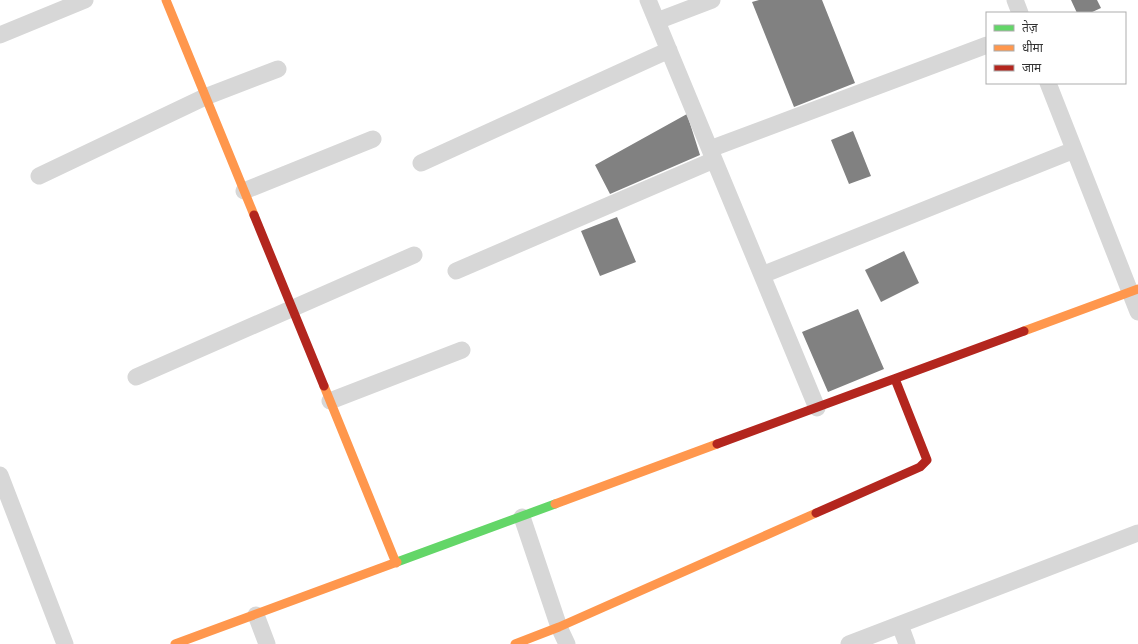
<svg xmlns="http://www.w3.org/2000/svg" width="1138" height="644" viewBox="0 0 1138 644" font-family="'Titillium Web','Noto Sans Devanagari',sans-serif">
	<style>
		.building { fill: #818181 }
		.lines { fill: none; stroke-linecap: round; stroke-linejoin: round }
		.street { stroke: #d7d7d7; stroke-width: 17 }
		.fast { stroke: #63d668; stroke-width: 9 }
		.slow { stroke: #ff974d; stroke-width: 9 }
		.jam { stroke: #b3261e; stroke-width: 9 }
	</style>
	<rect width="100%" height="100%" fill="#fff"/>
	<path class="building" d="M759 0H822L855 83 794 107 752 2Z
		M1071 0H1097L1101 8 1090 13H1077Z
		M687 114 700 155 610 194 595 165Z
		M853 131 871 176 849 184 831 140Z
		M617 217 636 262 600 276 581 231Z
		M904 251 919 283 881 302 865 270Z
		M858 309 884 369 828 392 802 332Z"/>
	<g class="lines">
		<path class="street" d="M648 0 817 408
			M1015 0 1020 13
			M657 21 712 0
			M0 35 85 0
			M1048 83 1138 312
			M710 149 987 45
			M421 163 669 50
			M39 176 205 97 278 69
			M244 191 373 139
			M456 271 714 160
			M762 275 1074 150
			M136 377 414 255
			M330 401 462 350
			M0 475 65 644
			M522 517 559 627 567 644
			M256 615 267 644
			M900 625 907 644
			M849 644 1138 533"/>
		<path class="fast" d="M397 562 555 504"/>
		<path class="slow" d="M166 0 254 215
			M1024 331 1138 289
			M324 386 396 563
			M555 504 717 444
			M175 644 397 562
			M515 644 559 627 816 513"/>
		<path class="jam" d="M254 215 324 386
			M717 444 1024 331
			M816 513 920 467 927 460 895 379"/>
	</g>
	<rect x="986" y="12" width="140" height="72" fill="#ffffff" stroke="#adadad"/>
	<rect x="994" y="25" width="20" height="6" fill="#63d668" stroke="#adadad"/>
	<text x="1022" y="32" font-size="12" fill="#333333">तेज़</text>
	<rect x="994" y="45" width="20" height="6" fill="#ff974d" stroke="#adadad"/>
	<text x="1022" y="52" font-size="12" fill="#333333">धीमा</text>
	<rect x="994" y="65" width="20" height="6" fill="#b3261e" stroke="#adadad"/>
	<text x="1022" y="72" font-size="12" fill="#333333">जाम</text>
</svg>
